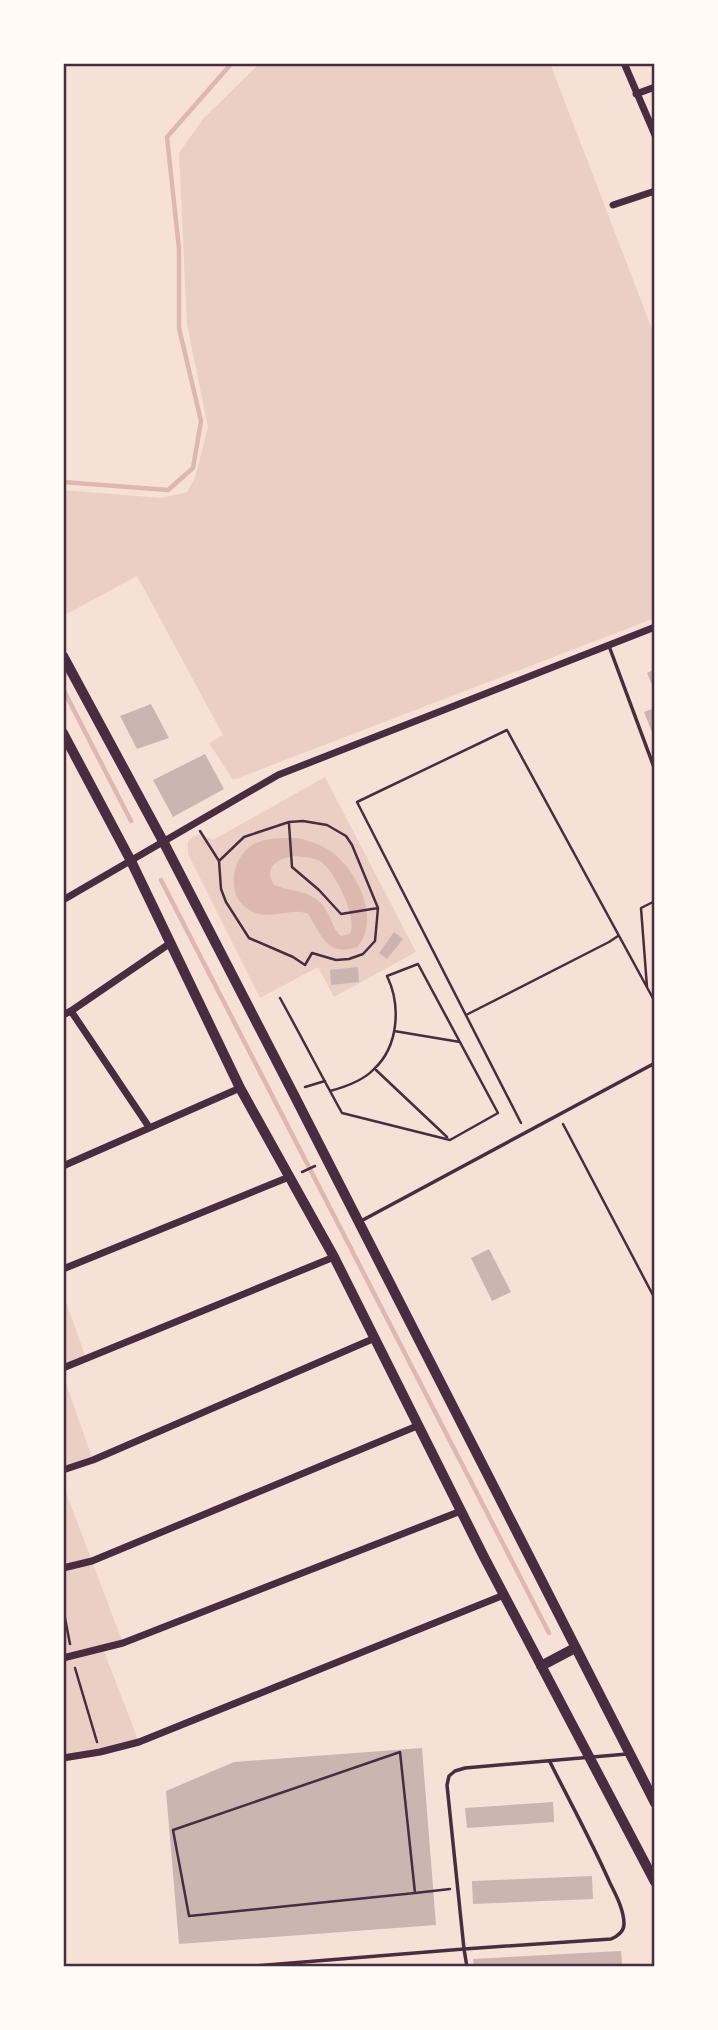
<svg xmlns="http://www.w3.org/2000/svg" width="718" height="2030" viewBox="0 0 718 2030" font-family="Roboto,sans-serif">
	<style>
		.green { fill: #ebcfc5 }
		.water { fill: #dcb8b0; fill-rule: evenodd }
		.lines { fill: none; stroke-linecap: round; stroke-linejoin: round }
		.stream { stroke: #dcb8b0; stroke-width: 4.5 }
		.building { fill: #ccb4b1 }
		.path { stroke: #4a2c40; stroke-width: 2.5 }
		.service { stroke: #4a2c40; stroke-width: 3.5 }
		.minor { stroke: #4a2c40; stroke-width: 7 }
		.secondary { stroke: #4a2c40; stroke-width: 10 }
		.neatline { fill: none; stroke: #4a2c40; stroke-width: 2.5 }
	</style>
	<rect width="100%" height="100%" fill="#f7e1d7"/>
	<path class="green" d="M260 63H550L655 337V618L233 780 209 743 223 735 137 576 63 616V490L162 498 187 492 195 478 208 427 187 325 179 153 203 119Z
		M325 777 416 952 334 997 318 967 260 998 188 854V842L193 836 201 834 213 840Z
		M63 1294 86 1358 63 1368Z
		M63 1375 93 1460 63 1470Z
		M63 1485 123 1643 103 1649 139 1742 63 1758Z"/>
	<path class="water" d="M298 838C309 841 319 844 329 850 356 867 382 920 357 947 326 957 322 935 308 914 292 907 273 920 253 912 225 900 229 858 254 844 267 837 283 838 298 838ZM293 856C301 857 312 857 320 861 335 870 358 919 350 934L341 936C333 929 332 920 327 912 315 889 294 893 274 885 263 868 277 859 293 856Z"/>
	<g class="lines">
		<path class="stream" d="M63 482 168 490 193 468 201 421 179 328V249L167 137 232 63
			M63 689 131 821
			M161 880 549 1633"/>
	</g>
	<path class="building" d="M655 669V692L647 673Z
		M151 704 169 738 137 749 120 716Z
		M655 708V740L644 712Z
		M205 754 224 789 173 817 153 780Z
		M394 932 403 939 387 959 379 953Z
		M358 967 359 982 331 985 330 970Z
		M489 1249 511 1292 492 1301 471 1258Z
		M422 1748 436 1925 179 1944 166 1791 234 1762Z
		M553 1802 554 1822 467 1828 465 1808Z
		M592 1876 593 1899 473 1904 472 1881Z
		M621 1951 622 1964 572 1967H474L473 1959Z"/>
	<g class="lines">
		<path class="path" d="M303 821 327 825 346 836 352 845 378 908 375 941 363 954 349 959 336 960 312 953 305 965 293 957 249 938 226 902 221 889 219 861 244 837 289 822Z
			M289 824 292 867 319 890 341 914 378 908
			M200 831 219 861
			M647 987 641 908 655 901
			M280 998C301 1036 321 1075 342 1113L450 1140 498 1113 418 964 387 976C401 1005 399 1046 374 1069 363 1081 345 1087 330 1091
			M466 1015 609 942 618 936
			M394 1031 460 1042
			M376 1070 447 1137
			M305 1087 325 1081
			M521 1123 357 802 507 730 655 1002
			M563 1124 655 1299
			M302 1172 315 1166
			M63 1608 70 1644
			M75 1668 97 1742
			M415 1893 400 1752 173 1830 189 1916 415 1893 450 1889"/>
		<path class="service" d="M609 646 655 770
			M361 1221 655 1063
			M243 1967 464 1949 447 1785 449 1776 455 1771 465 1768 627 1754
			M467 1967 464 1949 611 1939C618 1936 624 1932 624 1924 624 1910 616 1895 610 1883 592 1842 570 1802 550 1762"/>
		<path class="minor" d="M624 63 655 135
			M636 94 655 87
			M613 205 655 191
			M63 900 278 775 655 627
			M71 1011 149 1127
			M63 1015 71 1011 169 944
			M63 1166 240 1088
			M63 1269 289 1177
			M63 1368 334 1257
			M63 1470 93 1460 375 1338
			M63 1568 92 1561 417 1426
			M63 1658 123 1643 461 1511
			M63 1758 100 1752 139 1742 504 1595"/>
		<path class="secondary" d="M63 656 164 843 292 1091 655 1803
			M63 733 131 861 240 1088 334 1257 484 1557 655 1882
			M541 1666 575 1648"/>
	</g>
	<rect width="718" height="2030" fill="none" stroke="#fffaf5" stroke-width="130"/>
	<rect x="65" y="65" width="588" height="1900" class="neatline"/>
</svg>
